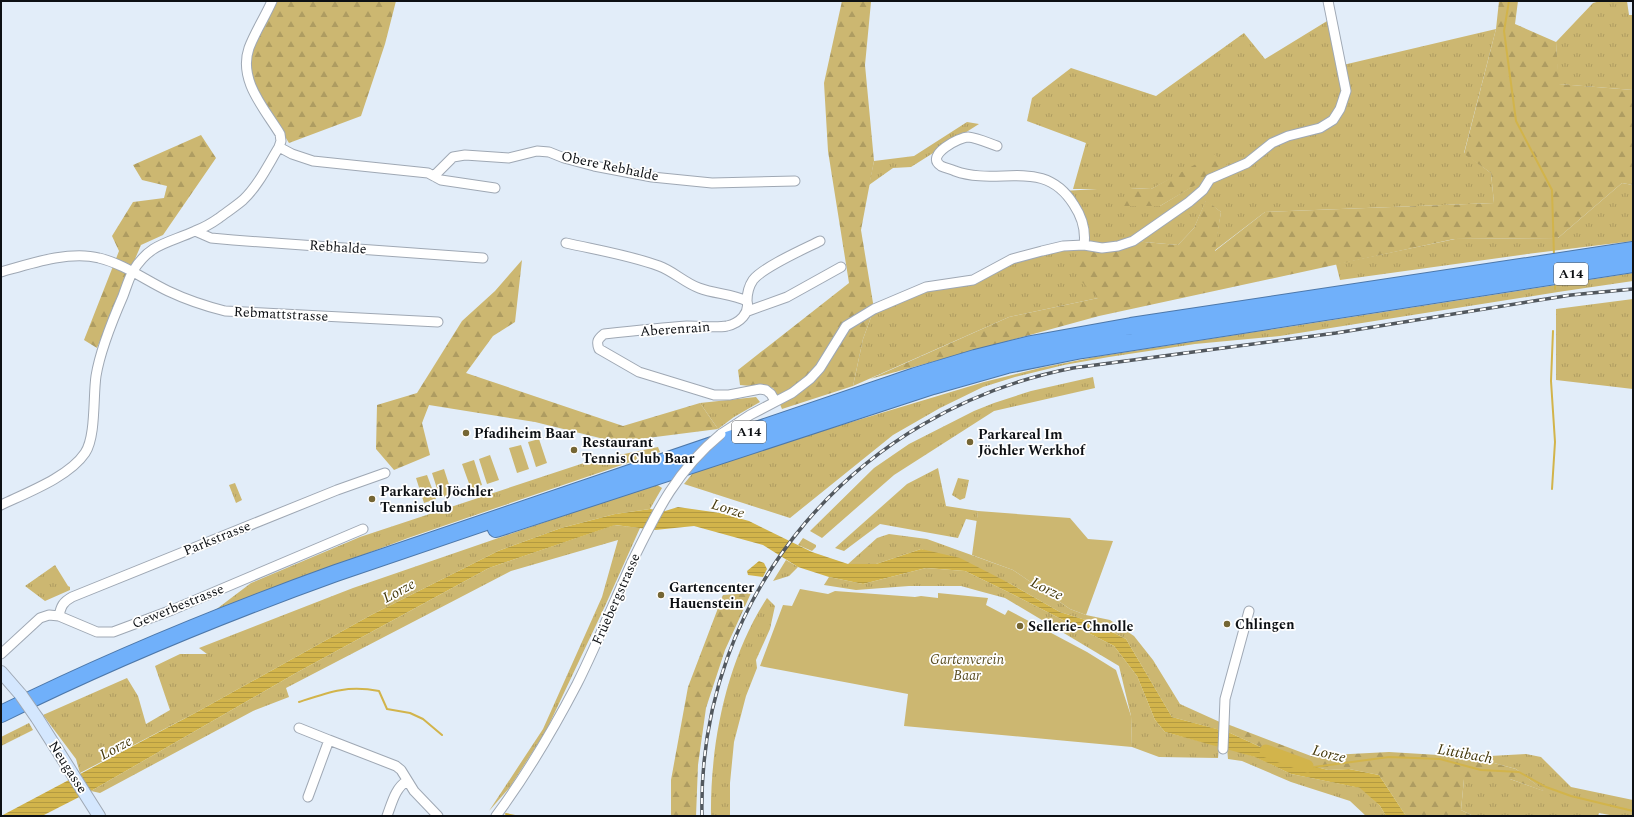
<svg xmlns="http://www.w3.org/2000/svg" width="1634" height="817" viewBox="0 0 1634 817" font-family="Spectral,serif">
	<style>
		.grass { fill: url(#grass-tufts); fill-rule: evenodd }
		.forest { fill: url(#forest-firs) }
		.garden { fill: #ccb771 }
		.water { fill: url(#water-rules) }
		.lines { fill: none; stroke-linecap: round; stroke-linejoin: round }
		.stream { stroke: #d2b44b; stroke-width: 2 }
		.river { stroke: #d2b44b; stroke-width: 13 }
		.street-casing { stroke: #9fa8b4; stroke-width: 11 }
		.secondary-casing { stroke: #9fa8b4; stroke-width: 14 }
		.highway-casing { stroke: #4d78aa; stroke-width: 18 }
		.street { stroke: #fff; stroke-width: 9 }
		.secondary { stroke: #d4e7fe; stroke-width: 12 }
		.highway { stroke: #70b0fa; stroke-width: 16 }
		.rail-casing { stroke: #52585e; stroke-width: 3.5 }
		.rail { stroke: #fff; stroke-width: 2; stroke-dasharray: 6; stroke-linecap: butt }
		.street-bridge-casing { stroke: #9fa8b4; stroke-width: 11; stroke-linecap: butt }
		.secondary-bridge-casing { stroke: #9fa8b4; stroke-width: 14; stroke-linecap: butt }
		.street-bridge { stroke: #fff; stroke-width: 9 }
		.secondary-bridge { stroke: #d4e7fe; stroke-width: 12 }
		.poi-dot { fill: #756634; stroke: #fff; stroke-width: 1.5 }
		.labels { text-anchor: middle; dominant-baseline: central; stroke-width: 3.5; stroke-linejoin: round; paint-order: stroke }
		.shield { fill: #fff; stroke: #56585a; stroke-width: 1 }
		.shield-label { font-size: 13px; font-weight: bold; fill: #0d1014 }
		.street-label { font-size: 14px; fill: #0d1014; stroke: #fff }
		.poi-label { font-size: 14px; font-weight: bold; fill: #0d1014; stroke: #fff; text-anchor: start }
		.park-label { font-size: 14px; font-style: italic; fill: #5b4f24; stroke: #fff }
		.water-label { font-size: 15px; font-style: italic; fill: #433709; stroke: #fff }
	</style>
	<defs>
		<pattern id="grass-tufts" width="24" height="20" patternUnits="userSpaceOnUse"><rect width="24" height="20" fill="#ccb771"/><path d="M3 7l-1-3M5 7V3M7 7l1-3M15 17l-1-3M17 17v-4M19 17l1-3" fill="none" stroke="#ae9c61"/></pattern>
		<pattern id="forest-firs" width="22" height="20" patternUnits="userSpaceOnUse"><rect width="22" height="20" fill="#ccb771"/><path d="M5 1l3.5 6h-7zM16 11l3.5 6h-7z" fill="#ae9c61"/></pattern>
		<pattern id="water-rules" width="6" height="5" patternUnits="userSpaceOnUse"><rect width="6" height="5" fill="#d2b44b"/><path d="M0 2.5h6" fill="none" stroke="#b39a41"/></pattern>
	</defs>
	<rect width="100%" height="100%" fill="#e2edf9"/>
	<path class="grass" d="M1600 1H1627L1629 15H1633V90L1558 84 1556 42 1593 3Z
		M1332 18 1343 65 1496 29 1464 153 1491 173 1494 203 1265 212 1214 251 1221 212 1206 201 1194 228 1178 245 1133 241 1098 298 1009 317 853 386 863 339 874 309 912 293 956 284 1002 264 1084 245 1085 235 1063 191 1097 189H1073L1086 143 1027 121 1032 98 1071 68 1156 96 1244 33 1265 59ZM1228 165 1160 206 1130 188 1151 189 1180 174Z
		M967 122 979 124 911 167 893 168 869 185 874 161 914 156Z
		M1622 183 1633 185V241L1527 254 1340 280 1336 264 1455 239 1558 238Z
		M1633 273V281L1558 292 1280 336 1195 344 1109 357 1064 365 1015 377 983 387 940 408 893 435 790 518 684 484 696 469 984 382 1040 368 1095 357Z
		M1633 299V389L1556 380V309Z
		M1093 377 1095 388 994 411 894 475 822 538 810 531 874 468 909 444 974 411 994 403 1031 391Z
		M756 397 760 402 734 417 718 429 700 403Z
		M658 447 660 452 408 538 214 611 251 583 360 537 590 461Z
		M938 468 946 506 978 511 977 521 966 519 958 538 880 524 844 551 835 548 907 484Z
		M958 478 969 480 965 498 960 500 952 495Z
		M235 483 242 500 236 503 229 485Z
		M656 484 662 488 650 509 615 514 561 528 498 551 371 615 195 713 80 773 76 759 43 715 127 678 138 696 146 724 170 710 155 666 180 654H207L199 648 353 588Z
		M614 525 640 528 605 606 546 731 510 787 489 811 543 729 602 597 618 540 511 571 286 688 289 697 253 711 100 793 91 791 296 673 489 568Z
		M889 534 927 539 1013 570 1070 609 1086 615 1110 620 1134 636 1153 660 1180 704 1222 723 1220 730 1172 717 1126 639 1092 622 1060 612 1009 583 921 549 876 564H848L877 538Z
		M803 538 816 545V547L812 551 798 545Z
		M786 560 798 567 789 576 773 581Z
		M55 565 68 586 70 587V590L45 601 25 586Z
		M926 568 965 571 1008 592 1114 646 1137 676 1155 720 1165 732 1219 746 1218 758 1159 757 1132 747 1131 716 1119 666 1005 598 979 591 961 586H909L856 590 824 585 829 577 863 584Z
		M767 598 775 606 770 629 756 660 757 668 746 696 734 742 730 783V816H711C710 743 727 659 767 598Z
		M29 723 33 730 1 746V737Z
		M1227 748 1256 757 1291 774 1361 788 1380 806 1386 816H1366L1350 801 1291 782 1242 761 1228 759Z
		M1526 754 1541 757 1571 787 1633 800V816H1615L1599 813 1598 816H1473L1461 810 1464 779H1510L1544 791 1516 769 1472 757Z"/>
	<path class="forest" d="M272 1H396L385 44 361 116 289 143 243 70Z
		M842 1H985L871 2 865 65 874 161 861 230 874 309 863 339 853 386 782 409 773 388 740 385 738 370 849 283 828 151 824 83Z
		M1499 1H1518L1515 24 1556 42 1559 84 1633 90V185L1622 183 1558 238 1454 239 1099 316 870 379 1009 317 1098 298 1082 282 1078 263 1084 245 1133 241 1178 245 1194 228 1206 200 1221 212 1215 251 1265 212 1494 203 1491 173 1464 154 1496 29Z
		M201 135 216 158 163 235 141 245 97 348 84 340 119 251 112 236 133 202 164 198 167 186 142 180 133 165Z
		M1214 154 1228 166 1160 206H1124L1129 188 1151 189Z
		M522 260 515 322 493 336 466 373 623 426 700 403 718 429 616 442 535 422 429 405 422 423 430 455 394 470 376 449 377 405 417 393 462 321 495 291Z
		M751 593 725 650 706 708 698 765 696 816H671V780L688 687 723 595Z
		M1227 724 1311 756 1389 752 1472 757 1516 769 1546 792 1510 779H1464L1461 810 1473 816H1406L1379 775 1349 769 1328 770 1287 759 1228 732Z"/>
	<path class="garden" d="M539 439 547 463 536 467 528 442Z
		M521 445 529 469 517 473 509 448Z
		M490 455 499 480 487 484 479 459Z
		M474 460 482 485 471 489 462 464Z
		M444 469 452 494 440 498 432 473Z
		M427 475 436 499 424 503 416 478Z
		M978 511 1070 518 1088 539 1113 541 1086 615 1070 609 1013 570 972 555Z
		M800 589 828 594 835 591 915 597 921 596 938 598V593L988 598 986 605 1005 615 1008 610 1087 652 1116 670 1131 716 1132 747 904 726 908 694 760 666 783 605 792 606Z"/>
	<path class="water" d="M678 507 720 513 749 521 812 552 848 564H876L921 549 960 558 1009 583 1060 612 1092 622 1126 639 1172 717 1228 732 1287 759 1328 770 1349 769 1379 775 1406 816H1386L1380 806 1360 788 1291 774 1255 757 1165 732 1155 720 1137 676 1114 646 1008 592 965 571 926 568 863 584 829 577 798 567 763 545 694 526 655 530 615 525 489 568 296 673 91 791 42 816H1L195 713 371 615 498 551 561 528 615 514 650 509 665 511Z
		M759 561 764 563 767 569 763 577 748 575 747 571Z"/>
	<g class="lines">
		<path class="stream" d="M1509 1 1504 31 1516 121 1552 190 1554 256
			M1555 282V289
			M1552 489 1555 442 1551 381 1553 331
			M299 702C329 692 347 685 379 691L387 709 410 713 423 719 442 735
			M1314 767 1389 757 1440 759 1481 770 1519 772 1546 787 1571 796 1633 811
			M506 814 515 816"/>
		<path class="river" d="M1266 751 1307 766"/>
		<g class="street-casing">
			<path id="street" d="M997 146C988 143 978 138 968 137 960 137 924 155 941 166 945 168 951 169 955 171 999 187 1044 156 1074 205 1082 217 1086 230 1084 245
				M279 147 292 154 313 161 428 173 441 180 495 188
				M434 176 453 157 465 155 509 158 537 151 549 152 564 158 594 166 652 177 712 183 795 181
				M195 231 211 238 233 240 483 258
				M566 243C597 250 629 255 659 266 673 271 685 283 699 288 715 294 732 294 747 301 750 313 740 323 727 326 716 328 700 326 687 326 660 328 632 331 604 334 598 339 596 341 599 349L639 372 714 395H729L760 389 766 390 771 394 775 401
				M1 272C29 264 70 250 99 258 124 264 145 280 168 291 187 300 205 306 225 311L438 322
				M747 301C747 294 749 286 753 280 763 267 804 249 820 241
				M748 311 787 297 841 267
				M721 434 750 415 792 393 810 379 820 368 846 326 874 309 926 287 973 280 1012 259 1042 251 1063 246 1084 245 1102 248 1118 246 1133 241 1189 202 1203 190 1210 179 1247 163 1272 143 1288 136 1320 128 1333 120 1340 109 1346 91 1328 1
				M1 505C26 493 69 477 85 453 96 437 93 396 96 376 100 351 113 319 123 296 126 288 129 278 133 271 150 243 169 243 195 231 203 228 212 223 219 218 227 212 236 206 243 200 258 186 268 165 279 147L281 141 280 134C264 108 238 80 249 48 255 32 265 17 272 1
				M59 616C61 606 63 602 72 597L337 490 385 473
				M1 654 40 618 49 615 59 616 97 632H113L172 610 363 529
				M299 728 329 740
				M1223 749 1225 699 1249 611
				M308 797 329 740 396 766 401 770 414 791 438 816
				M387 816C392 803 395 788 407 781
				M496 816C527 774 553 730 577 684 597 644 614 602 632 562"/>
		</g>
		<g class="secondary-casing">
			<path id="secondary" d="M1 672 21 695
				M37 718 99 816"/>
		</g>
		<g class="highway-casing">
			<path id="highway" d="M496 529 933 386 1007 365 1082 350 1633 264
				M1 714C110 660 222 614 336 573L915 376 975 358 1031 344 1131 326 1633 250"/>
		</g>
		<use href="#street" class="street"/>
		<use href="#secondary" class="secondary"/>
		<use href="#highway" class="highway"/>
		<g class="rail-casing">
			<path id="rail" d="M702 816C697 592 857 410 1073 368L1336 333 1571 295 1633 289"/>
		</g>
		<use href="#rail" class="rail"/>
		<g class="street-bridge-casing">
			<path id="street-bridge" d="M632 562C657 511 676 471 721 434"/>
		</g>
		<g class="secondary-bridge-casing">
			<path id="secondary-bridge" d="M21 695 37 718"/>
		</g>
		<use href="#street-bridge" class="street-bridge"/>
		<use href="#secondary-bridge" class="secondary-bridge"/>
	</g>
	<g class="poi-dot">
		<circle cx="466" cy="433" r="4"/>
		<circle cx="970" cy="442" r="4"/>
		<circle cx="574" cy="450" r="4"/>
		<circle cx="372" cy="499" r="4"/>
		<circle cx="661" cy="595" r="4"/>
		<circle cx="1227" cy="624" r="4"/>
		<circle cx="1020" cy="626" r="4"/>
	</g>
	<g class="labels">
		<g class="shield">
			<rect x="1554" y="263" width="34" height="22" rx="3"/>
			<rect x="732" y="421" width="34" height="22" rx="3"/>
		</g>
		<g class="shield-label">
			<text x="1571" y="274">A14</text>
			<text x="749" y="432">A14</text>
		</g>
		<g class="street-label">
			<text transform="translate(610 166) rotate(12)">Obere Rebhalde</text>
			<text transform="translate(338 247) rotate(4)">Rebhalde</text>
			<text transform="translate(281 314) rotate(3)">Rebmattstrasse</text>
			<text transform="translate(675 329) rotate(-4)">Aberenrain</text>
			<text transform="translate(217 538) rotate(-22)">Parkstrasse</text>
			<text transform="translate(616 599) rotate(-66)">Früebergstrasse</text>
			<text transform="translate(178 606) rotate(-22)">Gewerbestrasse</text>
			<text transform="translate(68 767) rotate(57)">Neugasse</text>
		</g>
		<g class="poi-label">
			<text x="474" y="433">Pfadiheim Baar</text>
			<text x="978" y="434">Parkareal Im<tspan x="978" dy="16">Jöchler Werkhof</tspan></text>
			<text x="582" y="442">Restaurant<tspan x="582" dy="16">Tennis Club Baar</tspan></text>
			<text x="380" y="491">Parkareal Jöchler<tspan x="380" dy="16">Tennisclub</tspan></text>
			<text x="669" y="587">Gartencenter<tspan x="669" dy="16">Hauenstein</tspan></text>
			<text x="1235" y="624">Chlingen</text>
			<text x="1028" y="626">Sellerie-Chnolle</text>
		</g>
		<g class="park-label">
			<text x="967" y="659">Gartenverein<tspan x="967" dy="16">Baar</tspan></text>
		</g>
		<g class="water-label">
			<text transform="translate(728 509) rotate(17)">Lorze</text>
			<text transform="translate(1047 589) rotate(26)">Lorze</text>
			<text transform="translate(399 591) rotate(-28)">Lorze</text>
			<text transform="translate(116 748) rotate(-28)">Lorze</text>
			<text transform="translate(1329 754) rotate(14)">Lorze</text>
			<text transform="translate(1465 754) rotate(10)">Littibach</text>
		</g>
	</g>
	<rect width="1634" height="817" fill="none" stroke="#0d1014" stroke-width="4"/>
</svg>
